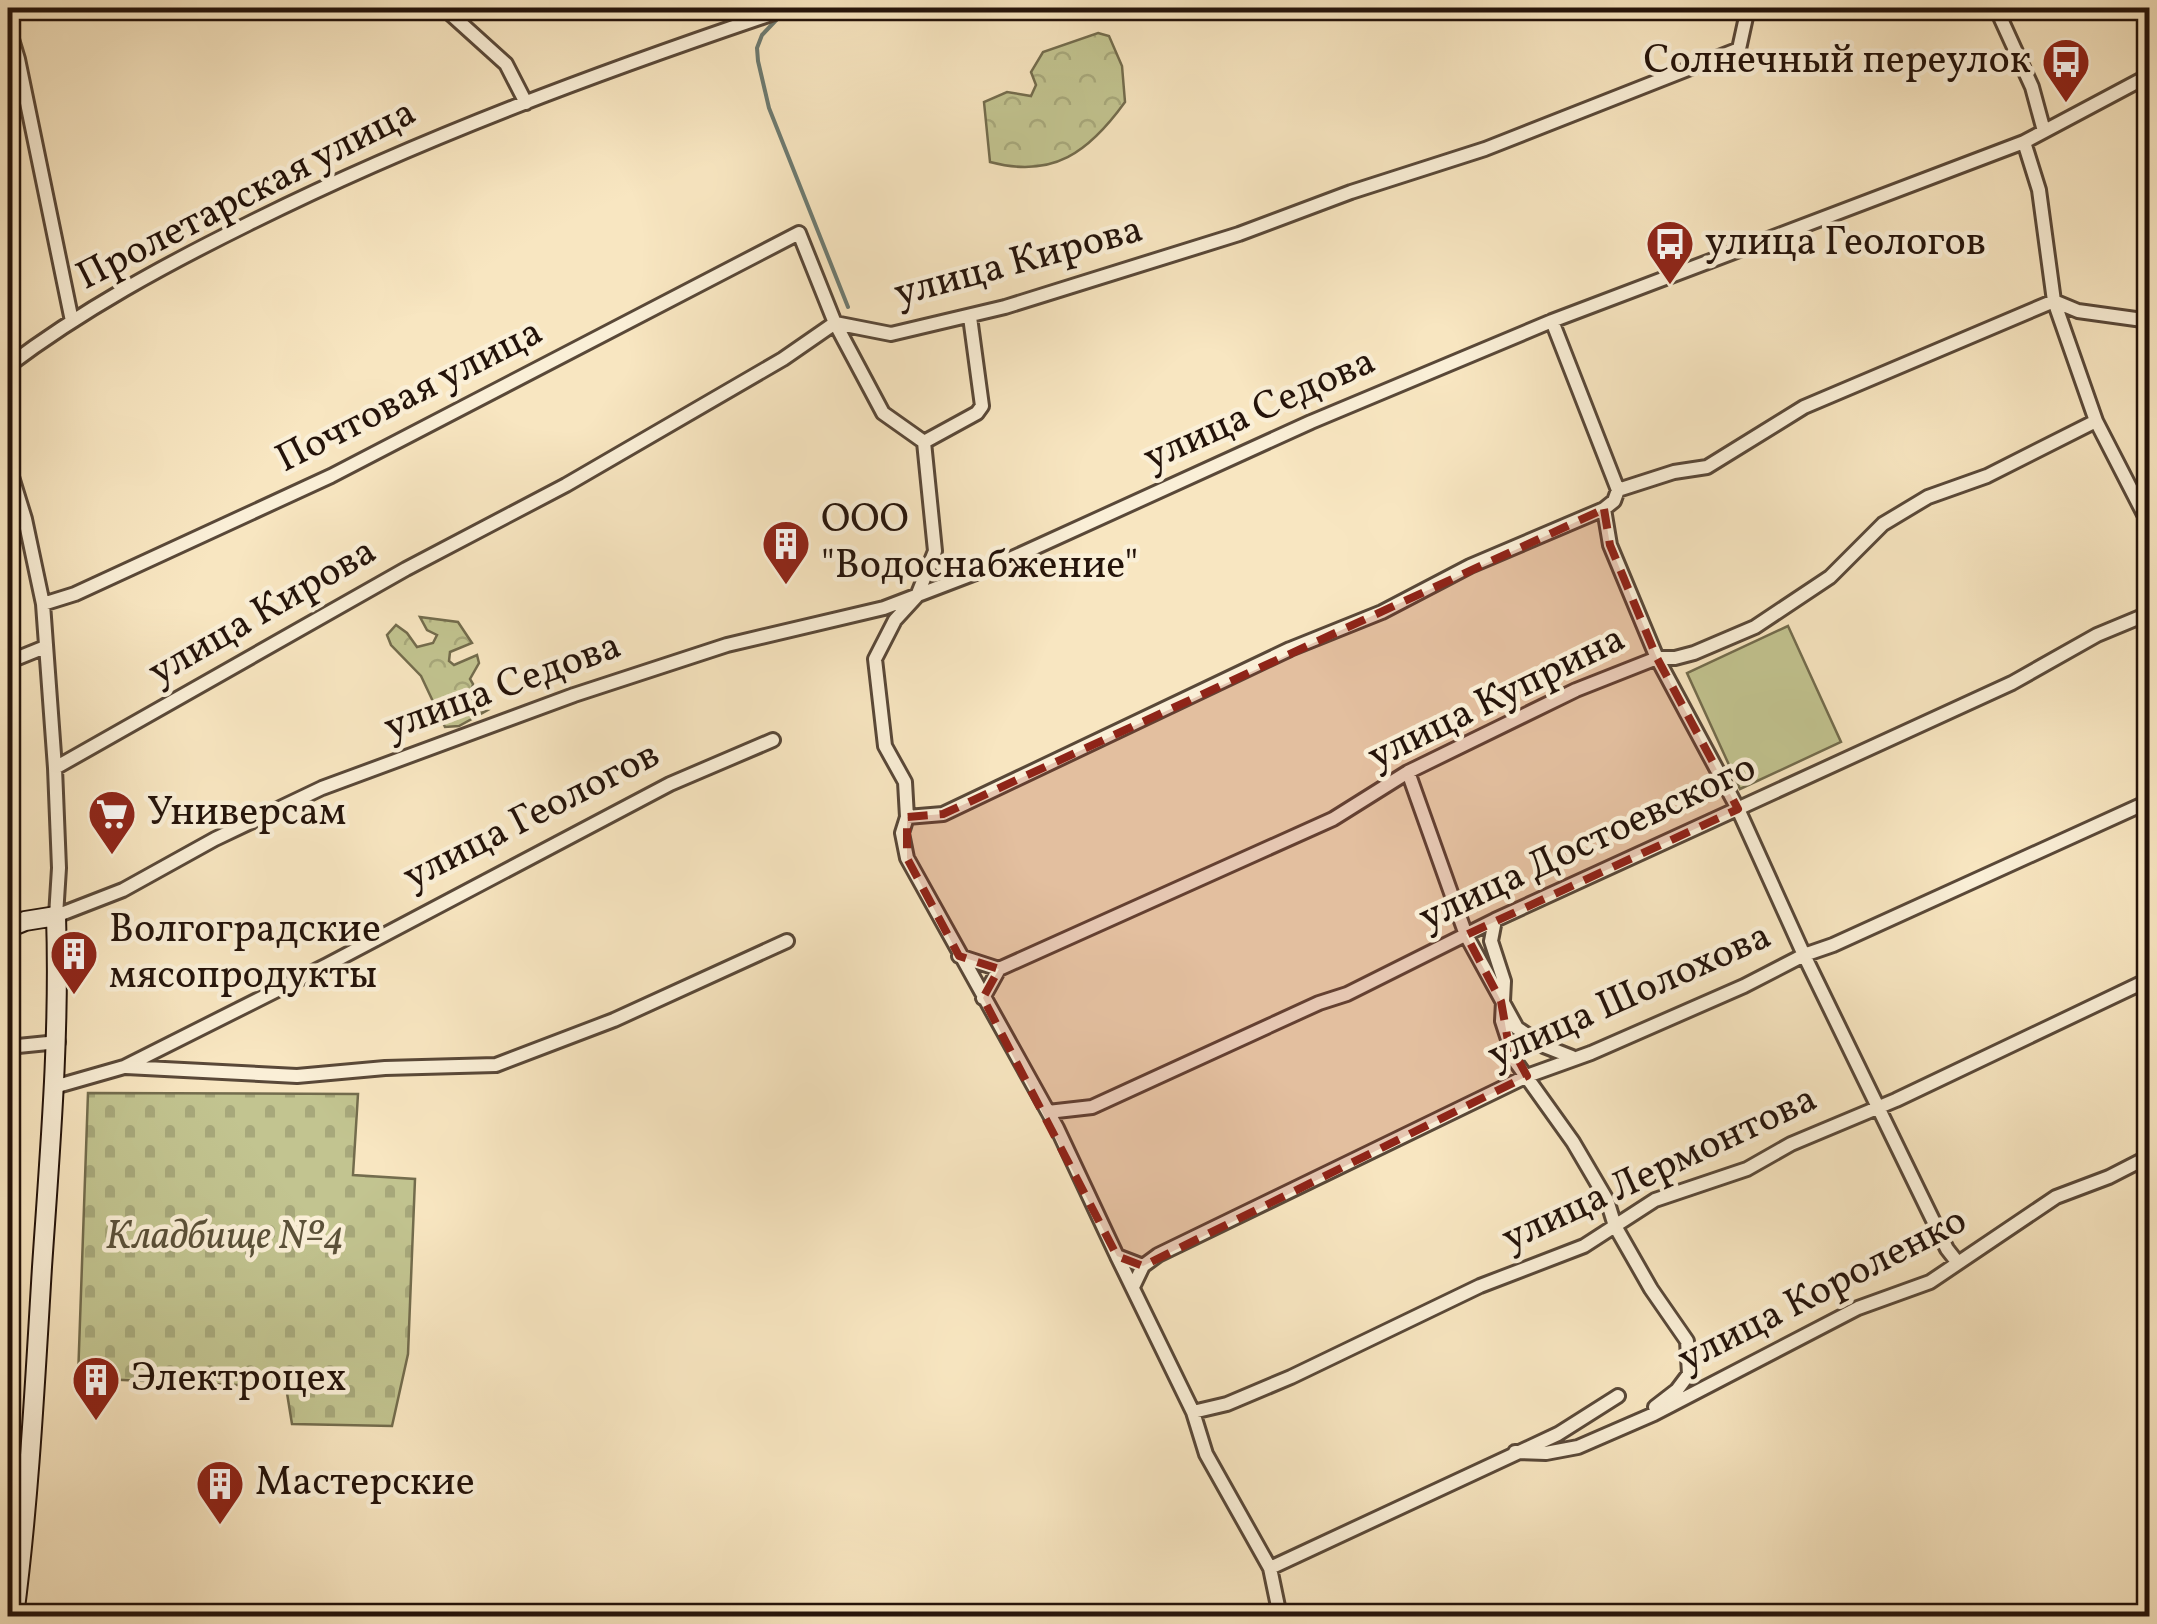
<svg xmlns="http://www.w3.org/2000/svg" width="2157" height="1624" viewBox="0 0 2157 1624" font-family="Vollkorn,serif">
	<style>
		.green { fill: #c2c490; stroke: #736c4d; stroke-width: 2.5 }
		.forest { fill: url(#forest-crowns); stroke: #736c4d; stroke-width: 2.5 }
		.cemetery { fill: url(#cemetery-stones); stroke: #736c4d; stroke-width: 2.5 }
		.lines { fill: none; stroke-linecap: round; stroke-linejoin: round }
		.stream { stroke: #6d7a70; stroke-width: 4 }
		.street-casing { stroke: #594838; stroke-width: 18 }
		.secondary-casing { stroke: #24130a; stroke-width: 22 }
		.street { stroke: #faefd7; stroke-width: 12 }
		.secondary { stroke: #faefd7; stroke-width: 18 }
		.marked { fill: #8f2418; fill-opacity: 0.2; stroke: #8f2418; stroke-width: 8; stroke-dasharray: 20 12; stroke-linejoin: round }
		.labels { text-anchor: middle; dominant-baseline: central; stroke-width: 9; stroke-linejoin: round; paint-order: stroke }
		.poi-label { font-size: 40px; fill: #24130a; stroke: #faefd7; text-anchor: start }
		.street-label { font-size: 40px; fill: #24130a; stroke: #faefd7 }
		.park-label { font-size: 40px; font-style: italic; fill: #5b5139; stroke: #faefd7 }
	</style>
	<defs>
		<pattern id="forest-crowns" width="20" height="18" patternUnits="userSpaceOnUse" patternTransform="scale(2.5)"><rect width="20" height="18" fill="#c2c490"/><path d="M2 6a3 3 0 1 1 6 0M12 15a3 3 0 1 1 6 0" fill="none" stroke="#a7a87b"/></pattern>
		<pattern id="cemetery-stones" width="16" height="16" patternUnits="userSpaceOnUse" patternTransform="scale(2.5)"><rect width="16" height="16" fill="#c2c490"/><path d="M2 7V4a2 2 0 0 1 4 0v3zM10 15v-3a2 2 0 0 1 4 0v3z" fill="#a7a87b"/></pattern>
	</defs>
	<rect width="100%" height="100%" fill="#f8e6c1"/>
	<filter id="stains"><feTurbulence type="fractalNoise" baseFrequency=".002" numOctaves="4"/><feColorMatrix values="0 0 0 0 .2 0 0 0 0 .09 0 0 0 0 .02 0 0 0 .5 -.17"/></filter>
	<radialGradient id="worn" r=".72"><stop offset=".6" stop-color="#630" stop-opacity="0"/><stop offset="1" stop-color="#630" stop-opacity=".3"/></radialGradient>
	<path class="green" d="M1788 626 1841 742 1740 789 1687 673Z"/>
	<path class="forest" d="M1098 33 1109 36 1122 66 1125 102C1089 152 1053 179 990 162L984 102 1007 92 1031 96 1036 85 1031 72 1043 52Z
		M420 617 458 622 472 643 450 652 449 661 454 665 477 655 479 663 470 679 473 684 470 698 476 702 474 711H486L459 726 445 727 421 676 391 645 387 635 396 625 407 633 417 647 433 643 437 635 427 630Z"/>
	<path class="cemetery" d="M88 1093 358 1094 353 1175 415 1179 408 1354 392 1426 292 1424 286 1387 78 1378Z"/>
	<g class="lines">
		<path class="stream" d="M780 16 762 35 757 48 758 61 769 108 848 307"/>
		<g class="street-casing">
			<path id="street" d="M444 8 506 64 526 103
				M1996 8 2032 87 2044 131
				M8 26 18 59 72 321
				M2024 142 2039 190 2054 301 2096 421 2150 526
				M970 317 982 406 977 413 924 442 935 551 917 596 895 620 875 659 885 746 905 782 907 817 902 833 907 858 1057 1128 1117 1256 1143 1266 1133 1287
				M8 366C82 310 165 265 248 224 422 137 605 70 789 8
				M8 464 25 519 43 604 55 768 59 868 56 916 123 890 215 839 322 788 574 695 727 645 884 608 999 564 1311 422 1552 321 2024 142 2150 75
				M1618 490 1674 472 1707 467 1804 407 2054 301 2078 311 2150 321
				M1604 509 1610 545 1657 658 1738 809 1804 955 1947 1249 1958 1263
				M43 604 75 594 331 476 799 233 835 323 883 413 924 442
				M8 662 45 647
				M55 768 406 569 566 485 783 359 835 323 891 334 1005 307 1239 234 1351 192 1485 149 1739 49 1748 8
				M1408 772 1466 935 1517 1028 1544 1046 1572 1057
				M907 817 943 814 1290 649 1382 612 1470 566 1604 509 1614 501 1618 490 1552 321
				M1495 920 1491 941 1504 981 1502 1021 1515 1061 1573 1142 1607 1200 1615 1226 1651 1289 1687 1341 1689 1374 1677 1390 1655 1407
				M959 956 999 969 1333 819 1408 772 1576 690 1657 658H1675L1694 653 1755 627 1830 577 1883 524 1928 497 1987 476 2096 421
				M983 998 999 969
				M8 1047 58 1042
				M126 1067 297 1076 385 1068 496 1065 614 1020 787 941
				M54 1087 124 1067 327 965 670 784 773 740
				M1048 1112 1092 1107 1319 1003 1347 994 1495 920 2012 683 2097 635 2150 613
				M1117 1256 1193 1412 1206 1454 1270 1568 1280 1616
				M1143 1266 1158 1255 1527 1076 1591 1053 1744 986 1804 955 1833 945 2150 801
				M1193 1412 1227 1404 1291 1377 1480 1286 1584 1246 1655 1200 1747 1169 1791 1144 1896 1100 2150 979
				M1515 1452 1546 1453 1578 1447 1654 1414 1858 1308 1930 1282 2056 1197 2109 1177 2150 1156
				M1270 1568 1558 1434 1618 1396"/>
		</g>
		<g class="secondary-casing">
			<path id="secondary" d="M8 928 25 921 56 916C60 1034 50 1150 42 1267 35 1383 29 1501 14 1616"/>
		</g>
		<use href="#street" class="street"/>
		<use href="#secondary" class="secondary"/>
	</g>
	<path class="marked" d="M1604 509 1610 545 1657 658 1738 809 1466 935 1501 1001 1508 1041 1527 1076 1143 1266 1117 1256 983 998 999 969 959 956 907 858V817L943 814Z"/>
	<defs>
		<g id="bus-pin" transform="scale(2.5)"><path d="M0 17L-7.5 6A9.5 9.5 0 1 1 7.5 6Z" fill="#8f2418" stroke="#faefd7"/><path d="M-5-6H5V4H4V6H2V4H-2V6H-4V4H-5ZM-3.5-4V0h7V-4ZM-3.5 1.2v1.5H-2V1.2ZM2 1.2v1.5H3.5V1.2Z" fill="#fff"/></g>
		<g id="building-pin" transform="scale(2.5)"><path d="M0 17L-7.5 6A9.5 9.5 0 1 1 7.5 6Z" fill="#8f2418" stroke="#faefd7"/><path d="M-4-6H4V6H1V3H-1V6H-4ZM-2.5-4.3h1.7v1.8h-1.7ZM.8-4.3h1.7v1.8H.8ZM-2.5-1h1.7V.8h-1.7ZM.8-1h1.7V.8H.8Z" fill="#fff"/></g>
		<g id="supermarket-pin" transform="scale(2.5)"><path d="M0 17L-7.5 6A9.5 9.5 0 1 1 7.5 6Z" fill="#8f2418" stroke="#faefd7"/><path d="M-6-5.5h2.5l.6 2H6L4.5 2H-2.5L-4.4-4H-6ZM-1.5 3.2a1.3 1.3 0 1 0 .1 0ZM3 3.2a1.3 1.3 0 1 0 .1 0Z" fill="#fff"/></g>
	</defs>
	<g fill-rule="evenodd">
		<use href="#bus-pin" x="2066" y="62"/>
		<use href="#bus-pin" x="1670" y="244"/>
		<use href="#building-pin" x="786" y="544"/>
		<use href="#supermarket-pin" x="112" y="814"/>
		<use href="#building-pin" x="74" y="954"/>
		<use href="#building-pin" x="96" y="1380"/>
		<use href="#building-pin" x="220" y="1484"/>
	</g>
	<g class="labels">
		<g class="poi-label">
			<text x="2031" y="62" text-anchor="end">Солнечный переулок</text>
			<text x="1705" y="244">улица Геологов</text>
			<text x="821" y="521">ООО<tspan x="821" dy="46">"Водоснабжение"</tspan></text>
			<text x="147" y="814">Универсам</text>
			<text x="109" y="931">Волгоградские<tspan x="109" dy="46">мясопродукты</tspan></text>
			<text x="131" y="1380">Электроцех</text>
			<text x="255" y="1484">Мастерские</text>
		</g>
		<g class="street-label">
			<text transform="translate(247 196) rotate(-27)">Пролетарская улица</text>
			<text transform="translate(1019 263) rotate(-15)">улица Кирова</text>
			<text transform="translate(410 397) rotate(-27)">Почтовая улица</text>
			<text transform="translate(1260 411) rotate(-24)">улица Седова</text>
			<text transform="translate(263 613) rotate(-30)">улица Кирова</text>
			<text transform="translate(503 688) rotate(-20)">улица Седова</text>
			<text transform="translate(1497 699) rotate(-26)">улица Куприна</text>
			<text transform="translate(532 817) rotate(-27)">улица Геологов</text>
			<text transform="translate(1588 844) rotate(-25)">улица Достоевского</text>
			<text transform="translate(1630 997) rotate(-24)">улица Шолохова</text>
			<text transform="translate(1660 1170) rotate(-25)">улица Лермонтова</text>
			<text transform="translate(1823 1291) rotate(-27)">улица Короленко</text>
		</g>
		<g class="park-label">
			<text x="225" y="1238">Кладбище №4</text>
		</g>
	</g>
	<rect width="2157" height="1624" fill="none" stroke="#f8e6c1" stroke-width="40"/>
	<rect x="10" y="10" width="2137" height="1604" fill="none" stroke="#24130a" stroke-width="5"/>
	<rect x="20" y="20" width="2117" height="1584" fill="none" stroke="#24130a" stroke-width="2.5"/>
	<rect width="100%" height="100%" filter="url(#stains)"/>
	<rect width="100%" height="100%" fill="url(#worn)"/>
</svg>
